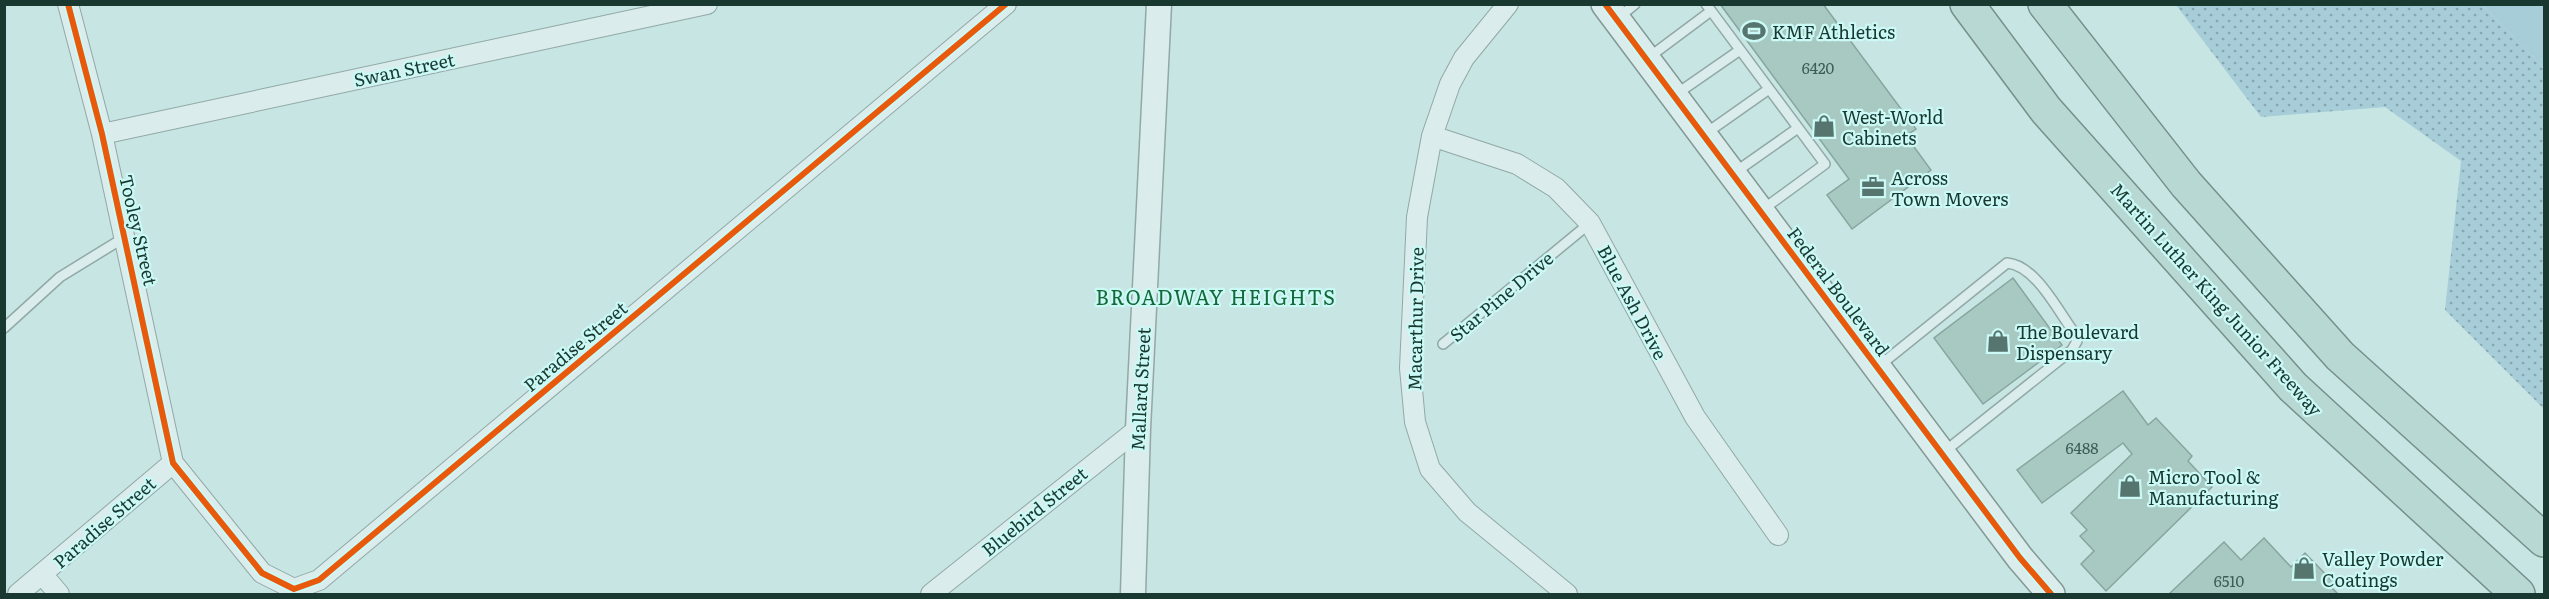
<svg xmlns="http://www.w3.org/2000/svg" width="2549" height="599" viewBox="0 0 2549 599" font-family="Literata,serif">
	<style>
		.grass { fill: url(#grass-dots) }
		.park { fill: #a7cdd9 }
		.building { fill: #a8c9c1; stroke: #87a59e; stroke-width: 1.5 }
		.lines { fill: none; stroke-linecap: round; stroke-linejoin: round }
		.service-casing { stroke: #91a9a6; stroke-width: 12 }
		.minor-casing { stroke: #91a9a6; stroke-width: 22 }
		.tertiary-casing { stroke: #91a9a6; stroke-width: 27 }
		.secondary-casing { stroke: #819995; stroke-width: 30 }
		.motorway-casing { stroke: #788f8b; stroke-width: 36 }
		.service { stroke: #daeceb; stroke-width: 9 }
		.minor { stroke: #daeceb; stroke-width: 20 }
		.tertiary { stroke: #daeceb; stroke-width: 24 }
		.secondary { stroke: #daeceb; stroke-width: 27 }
		.motorway { stroke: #b8d8d4; stroke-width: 33 }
		.cycleway-casing { stroke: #caf9f6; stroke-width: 10 }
		.cycleway { stroke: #e8590c; stroke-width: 6 }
		.labels { text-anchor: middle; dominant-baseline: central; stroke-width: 4.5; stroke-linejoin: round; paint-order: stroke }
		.number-label { font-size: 15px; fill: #3d5c54 }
		.poi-label { font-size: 18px; fill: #19382f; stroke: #caf9f6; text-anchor: start }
		.street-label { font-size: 18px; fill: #19382f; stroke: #caf9f6 }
		.neighbourhood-label { font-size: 20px; letter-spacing: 1.5px; fill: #146939; stroke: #caf9f6 }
	</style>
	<defs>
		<pattern id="grass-dots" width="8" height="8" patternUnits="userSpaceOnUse" patternTransform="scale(1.5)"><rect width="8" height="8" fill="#a7cdd9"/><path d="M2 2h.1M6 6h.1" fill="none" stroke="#87a7b0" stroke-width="1.8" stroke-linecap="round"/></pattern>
	</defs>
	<rect width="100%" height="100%" fill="#c7e5e3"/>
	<path class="grass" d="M2176 5H2482L2544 68V409L2445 310 2461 161 2385 107 2261 117Z"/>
	<path class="park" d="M2482 5H2544V68Z"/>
	<path class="building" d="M1720 4H1823L1916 129 1906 136 1931 170 1852 229 1827 195 1849 179Z
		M2013 278 2062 345 1983 404 1934 338Z
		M2123 391 2148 425 2156 418 2192 456 2188 461 2212 487 2106 591 2081 564 2094 551 2080 536 2087 530 2071 513 2132 454 2123 443 2042 503 2017 470Z
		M2264 538 2291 567 2305 553 2334 583 2330 586 2338 594H2169L2224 542 2241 560Z"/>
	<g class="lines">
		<g class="service-casing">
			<path id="service" d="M1706 4 1825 164 1762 210
				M1618 18 1635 4
				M1648 58 1711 11
				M1675 95 1740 50
				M1705 134 1769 89
				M1734 173 1798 128
				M4 328 60 277 125 237
				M1443 344 1590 223
				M1879 366 2007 263C2035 265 2057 309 2073 331L2077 341 2072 350 1944 452"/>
		</g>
		<g class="minor-casing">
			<path id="minor" d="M68 4 102 134 173 463 262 573 294 589 319 580 1006 4
				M1508 4 1464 58 1450 84 1432 136 1417 217 1410 368 1415 422 1430 469 1467 512 1567 594
				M102 134 707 4
				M1432 136 1517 164 1556 188 1590 223 1695 417 1778 535
				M42 574 59 594
				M18 594 173 463
				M931 594 1138 429"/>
		</g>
		<g class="tertiary-casing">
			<path id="tertiary" d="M1133 594 1138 429 1159 4"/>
		</g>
		<g class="secondary-casing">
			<path id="secondary" d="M1605 4 2020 558 2051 594"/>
		</g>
		<g class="motorway-casing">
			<path id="motorway" d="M1967 4 2046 110 2293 387 2518 594
				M2045 4 2186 184 2340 356 2544 540"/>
		</g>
		<use href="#service" class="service"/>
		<use href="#minor" class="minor"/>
		<use href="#tertiary" class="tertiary"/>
		<use href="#secondary" class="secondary"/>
		<use href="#motorway" class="motorway"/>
		<g class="cycleway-casing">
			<path id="cycleway" d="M68 4 102 134 173 463 262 573 294 589 319 580 1006 4
				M1605 4 2020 558 2051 594"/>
		</g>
		<use href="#cycleway" class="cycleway"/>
	</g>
	<defs>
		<g id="stadium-bare" transform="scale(1.8)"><path d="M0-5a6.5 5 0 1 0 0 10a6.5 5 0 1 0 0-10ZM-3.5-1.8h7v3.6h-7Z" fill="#56756e" stroke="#caf9f6" stroke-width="2.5" paint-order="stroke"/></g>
		<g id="shop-bare" transform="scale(1.8)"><path d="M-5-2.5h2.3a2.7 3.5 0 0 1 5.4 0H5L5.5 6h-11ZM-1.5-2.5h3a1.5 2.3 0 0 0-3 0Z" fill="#56756e" stroke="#caf9f6" stroke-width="2.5" paint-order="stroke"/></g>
		<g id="office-bare" transform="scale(1.8)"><path d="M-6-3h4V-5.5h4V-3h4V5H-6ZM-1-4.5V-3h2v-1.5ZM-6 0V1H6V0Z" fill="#56756e" stroke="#caf9f6" stroke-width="2.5" paint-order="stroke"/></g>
	</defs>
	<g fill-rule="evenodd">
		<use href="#stadium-bare" x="1754" y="31"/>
		<use href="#shop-bare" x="1824" y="126"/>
		<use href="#office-bare" x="1873" y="187"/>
		<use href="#shop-bare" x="1998" y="341"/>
		<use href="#shop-bare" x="2130" y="486"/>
		<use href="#shop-bare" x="2304" y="568"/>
	</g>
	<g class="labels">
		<g class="number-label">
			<text x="1818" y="67">6420</text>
			<text x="2082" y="447">6488</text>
			<text x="2229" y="580">6510</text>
		</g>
		<g class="poi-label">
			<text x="1772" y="31">KMF Athletics</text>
			<text x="1842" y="116">West-World<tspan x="1842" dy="21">Cabinets</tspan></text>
			<text x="1891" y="177">Across<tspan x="1891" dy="21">Town Movers</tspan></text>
			<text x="2016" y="331">The Boulevard<tspan x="2016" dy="21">Dispensary</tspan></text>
			<text x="2148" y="476">Micro Tool &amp;<tspan x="2148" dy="21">Manufacturing</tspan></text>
			<text x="2322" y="558">Valley Powder<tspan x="2322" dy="21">Coatings</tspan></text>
		</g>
		<g class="street-label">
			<text transform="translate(404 69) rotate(-12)">Swan Street</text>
			<text transform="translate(139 230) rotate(77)">Tooley Street</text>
			<text transform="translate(1839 291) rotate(53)">Federal Boulevard</text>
			<text transform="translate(1501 296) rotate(-40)">Star Pine Drive</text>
			<text transform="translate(2217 299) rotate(48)">Martin Luther King Junior Freeway</text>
			<text transform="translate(1633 302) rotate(62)">Blue Ash Drive</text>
			<text transform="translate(1415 319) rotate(-89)">Macarthur Drive</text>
			<text transform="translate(575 346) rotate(-40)">Paradise Street</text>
			<text transform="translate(1140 389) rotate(-87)">Mallard Street</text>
			<text transform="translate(1034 511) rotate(-39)">Bluebird Street</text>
			<text transform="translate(104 522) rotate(-41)">Paradise Street</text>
		</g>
		<g class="neighbourhood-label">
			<text x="1216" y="296">BROADWAY HEIGHTS</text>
		</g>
	</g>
	<rect width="2549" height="599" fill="none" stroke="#19382f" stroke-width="12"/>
</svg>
